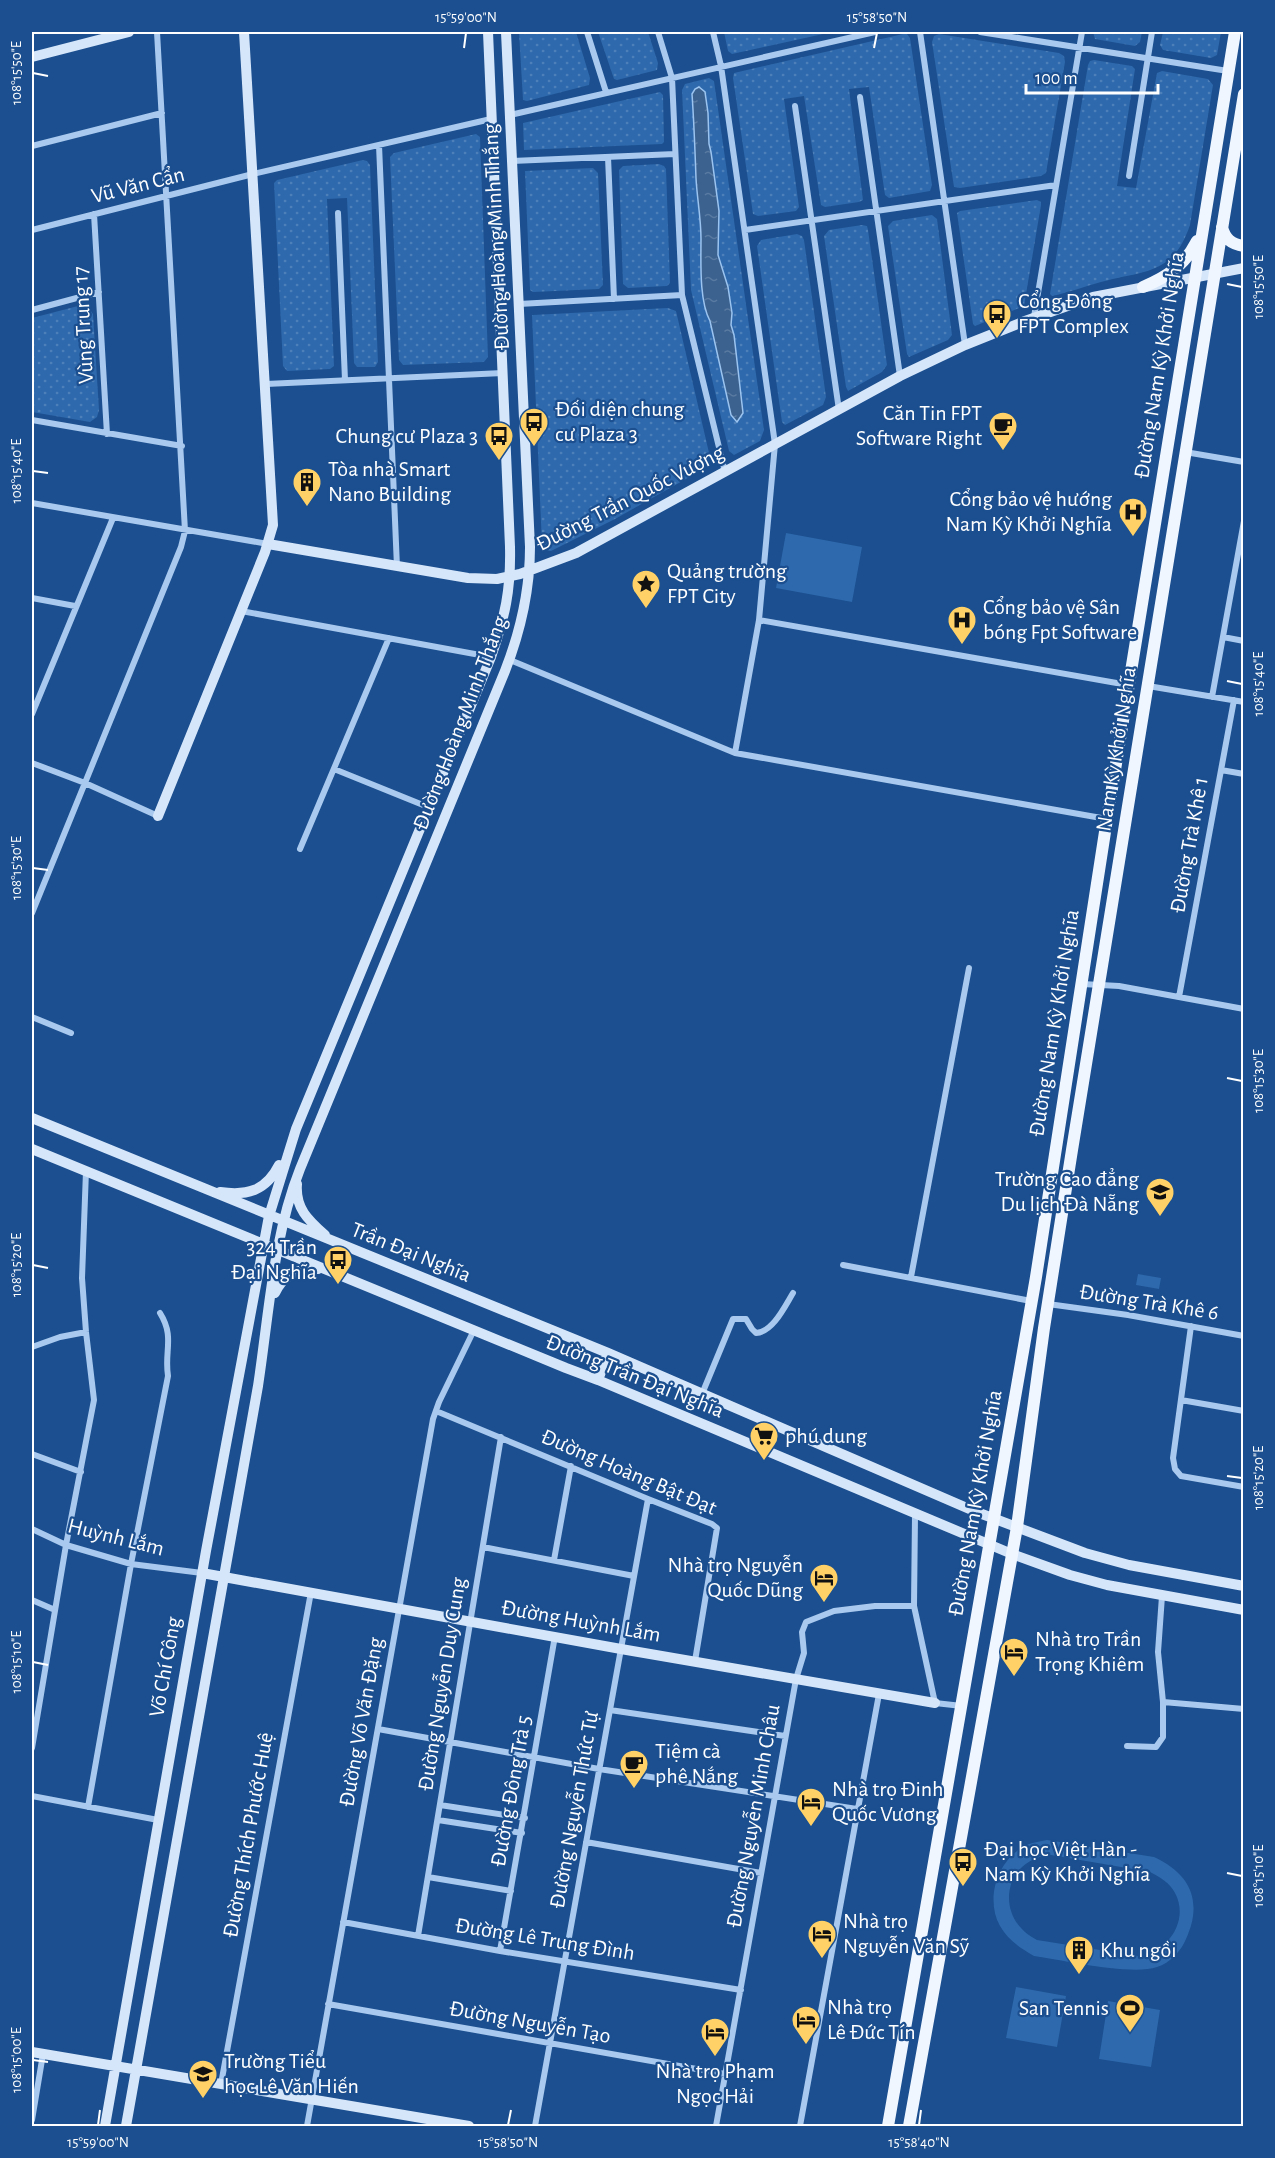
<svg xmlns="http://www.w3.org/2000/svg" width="1275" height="2158" viewBox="0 0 1275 2158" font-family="'Alegreya Sans',sans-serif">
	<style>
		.grass { fill: url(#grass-dots) }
		.garden { fill: #2e69ad; fill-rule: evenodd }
		.water { fill: url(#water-ripples); stroke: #9cc4f0; stroke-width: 1.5 }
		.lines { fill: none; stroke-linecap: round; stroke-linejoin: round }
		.street { stroke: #a9c9ee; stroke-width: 6 }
		.secondary { stroke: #d6e6fa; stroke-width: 10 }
		.primary { stroke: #f0f6ff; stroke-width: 12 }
		.ticks { fill: none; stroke: #fff; stroke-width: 2 }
		.labels { text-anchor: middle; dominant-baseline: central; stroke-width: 4.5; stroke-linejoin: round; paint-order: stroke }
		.street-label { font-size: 22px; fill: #fff; stroke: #1b4f8f }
		.poi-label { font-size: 22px; fill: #fff; stroke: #1b4f8f; text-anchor: start }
		.neatline { fill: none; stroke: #fff; stroke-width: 2 }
		.ticks-label { font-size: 15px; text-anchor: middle; fill: #fff }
	</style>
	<defs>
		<pattern id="grass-dots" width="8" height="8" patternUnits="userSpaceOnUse" patternTransform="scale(1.5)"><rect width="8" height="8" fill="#2e69ad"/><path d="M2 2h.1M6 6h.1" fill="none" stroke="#4d80b9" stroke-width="1.8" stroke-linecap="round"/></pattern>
		<pattern id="water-ripples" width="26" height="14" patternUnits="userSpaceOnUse" patternTransform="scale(1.5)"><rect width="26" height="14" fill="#3c6290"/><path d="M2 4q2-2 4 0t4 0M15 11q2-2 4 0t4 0" fill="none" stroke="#597aa1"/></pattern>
	</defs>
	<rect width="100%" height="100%" fill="#1b4f8f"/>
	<path class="grass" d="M519 32H576L590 78 589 85 527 101 523 100Z
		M598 32H648L658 63 657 70 617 80 614 79Z
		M724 32H832L732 54 728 51Z
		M1093 32H1142L1140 42 1135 46 1095 39Z
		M1163 32H1221L1217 55 1211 58 1163 50 1160 45Z
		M903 34H907L910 38 932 185 930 191 889 198 885 195 869 87 849 89 863 200 859 202 825 207 821 205 804 96 784 99 799 207 796 211 758 216 753 214 733 78 734 73Z
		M939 34 1059 53 1064 56 1065 62 1046 173 1041 176 960 188 954 187 932 42 934 36Z
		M1094 60 1132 66 1135 69 1117 186 1136 188 1157 73 1162 71 1208 79 1213 85 1190 225C1173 275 1146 270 1101 282 1085 286 1068 293 1052 296L1050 294 1088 65 1090 61Z
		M709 78 714 81 764 430 760 441 734 455 729 451 691 290 682 90 685 84Z
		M660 92 663 95 664 142 662 144 524 150 523 123Z
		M476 134 480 137 488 357 484 362 403 365 399 360 390 157 394 153Z
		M363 160 367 161 370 165 378 362 375 367H357L354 363 347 198 327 199 334 366 330 369 287 371 283 366 274 183 277 180Z
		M659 164 664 166 666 169 670 283 667 286 628 288 623 284 619 170 623 166Z
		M593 168 598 173 603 285 599 289 533 292 530 290 525 171Z
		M1037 200 1041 202V205L1024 306 975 326 973 324 957 213 960 211Z
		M932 215 937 219 952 335 948 340 909 357 907 354 888 226 893 221Z
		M862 225 867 226 868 230 887 365 882 372 848 391 846 387 824 236 829 230Z
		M797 234 802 236 804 240 826 397 823 405 785 425 782 422 757 246 761 240Z
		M78 306 88 307 93 314 99 410 97 417 90 422 32 412V318Z
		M668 308 676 311 710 457 709 466 615 519 551 551 545 550 542 545 532 315Z"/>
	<path class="garden" d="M786 533 862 547 852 602 776 588Z
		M1138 1274 1161 1278 1159 1289 1136 1285Z
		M1047 1840 1154 1857C1191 1874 1203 1902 1186 1939 1181 1951 1170 1963 1157 1967 1132 1976 1063 1960 1034 1956 1020 1948 1008 1940 1000 1926 984 1897 999 1856 1029 1844 1035 1842 1042 1841 1047 1840ZM1051 1855 1150 1872C1160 1877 1170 1883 1175 1893 1190 1921 1167 1953 1138 1956L1037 1940C994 1919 1002 1859 1051 1855Z
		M1016 1987 1066 1996 1057 2047 1006 2038Z
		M1108 2001 1160 2010 1151 2067 1099 2059Z"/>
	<path class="water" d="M699 87 705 92 708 113 709 144 711 152 719 211 718 255 728 287 732 313 731 325 734 335 743 413 737 422 731 415 710 321C699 301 701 262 701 239 701 218 697 198 696 178 695 150 694 122 692 94L695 89Z"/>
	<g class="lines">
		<path class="street" d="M587 32 606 92
			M658 32 672 78 682 295 725 472
			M713 32 721 66 775 444 759 620 735 753
			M920 32 965 345
			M980 32 1228 71
			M860 97 900 376
			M795 106 839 410
			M510 115 875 32
			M379 145 397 567
			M32 146 162 113
			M608 157 614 299
			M512 161 675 154
			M1129 176 1152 32
			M338 213 345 380
			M94 214 107 434
			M32 230 253 174 491 119
			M745 230 1056 185
			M519 304 682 295
			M32 310 99 292
			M1034 317 1082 32
			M266 384 503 373
			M32 420 182 446
			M1185 452 1244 462
			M32 503 268 544
			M32 598 75 606
			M241 611 491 657
			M759 620 1128 685
			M1223 637 1244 641
			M510 660 735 753 1107 819
			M1148 686 1244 702
			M1212 697 1244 521
			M32 714 113 518
			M32 763 85 783 158 816
			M334 769 428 807
			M1221 770 1244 774
			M300 849 389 638
			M32 913 181 547 185 531 157 32
			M1082 984 1119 986 1244 1009
			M1179 997 1234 700
			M32 1017 71 1033
			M843 1265 1031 1301
			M911 1277 969 968
			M1048 1304 1128 1315 1244 1336
			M1191 1326 1173 1458 1175 1469 1181 1476 1244 1487
			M32 1347 60 1337 86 1332
			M702 1394 733 1319H746L752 1329 756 1333C773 1332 785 1306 793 1293
			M1181 1400 1244 1411
			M436 1411 648 1499 712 1524 717 1528 695 1661
			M32 1454 81 1472
			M915 1515 914 1606 935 1703 962 1706
			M32 1529 66 1545 131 1564 202 1573
			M483 1547 634 1576
			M554 1560 571 1466
			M32 1600 55 1610
			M1163 1702 1244 1709
			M610 1710 785 1736
			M378 1729 599 1769 857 1809
			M1127 1746 1156 1747 1163 1737V1702L1158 1652 1162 1596
			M32 1748 66 1545 94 1400 86 1332 82 1278 86 1171
			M32 1796 158 1820
			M440 1805 525 1818
			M88 1807 131 1564 168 1376C164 1351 175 1337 160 1313
			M438 1820 522 1833
			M586 1842 761 1873
			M428 1877 511 1891
			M343 1922 500 1951 741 1990
			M418 1936 501 1437
			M500 1951 555 1636
			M328 2004 725 2074
			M221 2084 311 1592
			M32 2120 43 2054
			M307 2126 433 1419 439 1402 474 1330
			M535 2126 648 1499
			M716 2126 796 1679 804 1653 802 1632 806 1622 834 1611 875 1606H914
			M800 2126 879 1694"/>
		<path class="secondary" d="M32 57 129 32
			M268 544 468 578 497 579 520 574 576 553 900 376 965 345 1025 321 1093 297 1244 268
			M158 816 265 552 273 525 244 32
			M32 1118 608 1353 974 1511 1085 1553 1129 1565 1244 1586
			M32 1149 566 1368 598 1380 1012 1554 1070 1575 1107 1585 1244 1610
			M297 1184C295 1208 308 1220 325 1235
			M220 1192C247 1196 266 1191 279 1165
			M275 1293C283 1275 298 1268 318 1269
			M598 1380 608 1353
			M202 1573 621 1649 935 1703
			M32 2052 469 2126
			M105 2126 206 1551 269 1216 296 1129 491 657C505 617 511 590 510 547L488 32
			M126 2126 258 1386C269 1314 273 1237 300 1169L505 671C521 630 530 591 530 547L506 32"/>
		<path class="primary" d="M1222 227C1225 239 1231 244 1244 246
			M1143 287C1167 277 1185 265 1197 241
			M888 2126 1036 1277 1107 819 1235 32
			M909 2126 1017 1527 1044 1328 1072 1150 1244 94"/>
	</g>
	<path class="ticks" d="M464 48 466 33M874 48 877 33M33 73 48 76M1227 284 1242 287M33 471 48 473M1227 681 1242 684M33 868 48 870M1227 1078 1242 1081M33 1265 48 1268M1227 1476 1242 1478M33 1662 48 1665M1227 1873 1242 1876M33 2060 48 2062M98 2125 100 2110M508 2125 511 2110M919 2125 921 2110"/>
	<defs>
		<g id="bus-pin" transform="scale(1.5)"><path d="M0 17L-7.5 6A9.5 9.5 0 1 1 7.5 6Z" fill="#ffd166" stroke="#1b4f8f"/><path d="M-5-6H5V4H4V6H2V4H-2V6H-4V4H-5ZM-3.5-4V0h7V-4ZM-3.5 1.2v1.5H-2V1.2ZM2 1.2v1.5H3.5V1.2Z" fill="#111"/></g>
		<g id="cafe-pin" transform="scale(1.5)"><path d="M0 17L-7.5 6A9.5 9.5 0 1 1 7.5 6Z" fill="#ffd166" stroke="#1b4f8f"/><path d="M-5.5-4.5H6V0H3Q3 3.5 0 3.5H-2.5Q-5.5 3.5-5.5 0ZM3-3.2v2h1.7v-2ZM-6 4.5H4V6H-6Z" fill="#111"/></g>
		<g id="building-pin" transform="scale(1.5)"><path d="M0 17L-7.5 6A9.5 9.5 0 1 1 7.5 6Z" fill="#ffd166" stroke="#1b4f8f"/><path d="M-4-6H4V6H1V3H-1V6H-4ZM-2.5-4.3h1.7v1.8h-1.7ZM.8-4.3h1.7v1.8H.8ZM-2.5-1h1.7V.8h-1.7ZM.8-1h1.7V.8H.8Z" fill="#111"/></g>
		<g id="hospital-pin" transform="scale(1.5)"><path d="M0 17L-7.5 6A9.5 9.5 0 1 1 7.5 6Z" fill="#ffd166" stroke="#1b4f8f"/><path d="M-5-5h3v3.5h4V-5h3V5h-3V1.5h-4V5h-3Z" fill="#111"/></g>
		<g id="sight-pin" transform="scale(1.5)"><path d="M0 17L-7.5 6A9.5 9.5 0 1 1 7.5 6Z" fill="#ffd166" stroke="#1b4f8f"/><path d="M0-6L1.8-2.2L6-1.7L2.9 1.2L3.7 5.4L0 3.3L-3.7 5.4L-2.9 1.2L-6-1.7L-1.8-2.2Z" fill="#111"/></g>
		<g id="university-pin" transform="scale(1.5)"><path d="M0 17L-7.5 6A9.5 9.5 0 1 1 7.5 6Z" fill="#ffd166" stroke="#1b4f8f"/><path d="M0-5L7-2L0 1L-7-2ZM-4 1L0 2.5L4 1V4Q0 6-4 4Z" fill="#111"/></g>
		<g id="supermarket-pin" transform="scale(1.5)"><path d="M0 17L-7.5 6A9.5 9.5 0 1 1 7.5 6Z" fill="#ffd166" stroke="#1b4f8f"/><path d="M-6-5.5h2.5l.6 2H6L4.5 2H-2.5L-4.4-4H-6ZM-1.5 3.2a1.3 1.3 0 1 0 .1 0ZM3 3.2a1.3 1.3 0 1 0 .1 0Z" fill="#111"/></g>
		<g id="hotel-pin" transform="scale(1.5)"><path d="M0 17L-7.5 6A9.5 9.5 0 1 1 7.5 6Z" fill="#ffd166" stroke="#1b4f8f"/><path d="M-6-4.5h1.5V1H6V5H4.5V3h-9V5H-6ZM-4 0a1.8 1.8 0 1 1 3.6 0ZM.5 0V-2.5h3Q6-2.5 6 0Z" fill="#111"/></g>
		<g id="stadium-pin" transform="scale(1.5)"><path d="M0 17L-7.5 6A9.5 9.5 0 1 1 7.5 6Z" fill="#ffd166" stroke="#1b4f8f"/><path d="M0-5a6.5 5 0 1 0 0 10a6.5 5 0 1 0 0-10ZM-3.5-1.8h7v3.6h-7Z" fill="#111"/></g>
		<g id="school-pin" transform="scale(1.5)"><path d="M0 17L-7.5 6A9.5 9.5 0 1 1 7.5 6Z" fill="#ffd166" stroke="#1b4f8f"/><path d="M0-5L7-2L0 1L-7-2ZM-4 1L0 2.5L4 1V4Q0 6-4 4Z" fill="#111"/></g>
	</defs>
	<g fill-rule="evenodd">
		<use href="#bus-pin" x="997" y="314"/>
		<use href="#bus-pin" x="534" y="422"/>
		<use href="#cafe-pin" x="1003" y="426"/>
		<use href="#bus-pin" x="499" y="436"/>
		<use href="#building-pin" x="307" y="482"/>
		<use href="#hospital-pin" x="1133" y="512"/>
		<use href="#sight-pin" x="646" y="584"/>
		<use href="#hospital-pin" x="962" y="620"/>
		<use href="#university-pin" x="1160" y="1192"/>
		<use href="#bus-pin" x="338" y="1260"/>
		<use href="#supermarket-pin" x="764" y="1436"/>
		<use href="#hotel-pin" x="824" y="1578"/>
		<use href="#hotel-pin" x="1014" y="1652"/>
		<use href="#cafe-pin" x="634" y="1764"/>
		<use href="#hotel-pin" x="811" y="1802"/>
		<use href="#bus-pin" x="963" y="1862"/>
		<use href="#hotel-pin" x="822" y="1934"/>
		<use href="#building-pin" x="1079" y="1950"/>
		<use href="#stadium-pin" x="1130" y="2008"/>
		<use href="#hotel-pin" x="806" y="2020"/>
		<use href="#hotel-pin" x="715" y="2032"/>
		<use href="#school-pin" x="203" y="2074"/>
	</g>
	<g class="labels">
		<g class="street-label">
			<text transform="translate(138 185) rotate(-14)">Vũ Văn Cẩn</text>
			<text transform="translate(496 237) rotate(-93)">Đường Hoàng Minh Thắng</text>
			<text transform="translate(83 325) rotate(-93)">Vùng Trung 17</text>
			<text transform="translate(1159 365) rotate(-81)">Đường Nam Kỳ Khởi Nghĩa</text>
			<text transform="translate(630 498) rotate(-27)">Đường Trần Quốc Vượng</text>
			<text transform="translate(460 723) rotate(-69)">Đường Hoàng Minh Thắng</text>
			<text transform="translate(1116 749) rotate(-81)">Nam Kỳ Khởi Nghĩa</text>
			<text transform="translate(1189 845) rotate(-80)">Đường Trà Khê 1</text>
			<text transform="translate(1054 1023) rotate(-81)">Đường Nam Kỳ Khởi Nghĩa</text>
			<text transform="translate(411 1252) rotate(22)">Trần Đại Nghĩa</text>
			<text transform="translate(1149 1302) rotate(9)">Đường Trà Khê 6</text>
			<text transform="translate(635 1376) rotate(22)">Đường Trần Đại Nghĩa</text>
			<text transform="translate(629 1472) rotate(23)">Đường Hoàng Bật Đạt</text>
			<text transform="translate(975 1503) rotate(-80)">Đường Nam Kỳ Khởi Nghĩa</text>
			<text transform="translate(116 1537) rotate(14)">Huỳnh Lắm</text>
			<text transform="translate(581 1621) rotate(10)">Đường Huỳnh Lắm</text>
			<text transform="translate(165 1667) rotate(-80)">Võ Chí Công</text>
			<text transform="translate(442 1684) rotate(-81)">Đường Nguyễn Duy Cung</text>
			<text transform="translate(361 1722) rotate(-80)">Đường Võ Văn Đặng</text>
			<text transform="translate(511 1791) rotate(-80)">Đường Đông Trà 5</text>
			<text transform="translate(574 1810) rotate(-80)">Đường Nguyễn Thức Tự</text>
			<text transform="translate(753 1816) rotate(-80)">Đường Nguyễn Minh Châu</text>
			<text transform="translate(248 1835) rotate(-80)">Đường Thích Phước Huệ</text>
			<text transform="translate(545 1939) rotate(9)">Đường Lê Trung Đình</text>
			<text transform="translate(530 2022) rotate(10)">Đường Nguyễn Tạo</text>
		</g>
		<g class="poi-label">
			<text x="1018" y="301">Cổng Đông<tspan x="1018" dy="25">FPT Complex</tspan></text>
			<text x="555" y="409">Đối diện chung<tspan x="555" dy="25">cư Plaza 3</tspan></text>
			<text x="982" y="413" text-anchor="end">Căn Tin FPT<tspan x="982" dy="25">Software Right</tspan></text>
			<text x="478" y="436" text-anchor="end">Chung cư Plaza 3</text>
			<text x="328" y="469">Tòa nhà Smart<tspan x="328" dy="25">Nano Building</tspan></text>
			<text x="1112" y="499" text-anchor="end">Cổng bảo vệ hướng<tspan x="1112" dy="25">Nam Kỳ Khởi Nghĩa</tspan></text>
			<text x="667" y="571">Quảng trường<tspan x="667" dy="25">FPT City</tspan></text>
			<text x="983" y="607">Cổng bảo vệ Sân<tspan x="983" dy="25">bóng Fpt Software</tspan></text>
			<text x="1139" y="1179" text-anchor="end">Trường Cao đẳng<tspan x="1139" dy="25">Du lịch Đà Nẵng</tspan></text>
			<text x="317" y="1247" text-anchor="end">324 Trần<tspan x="317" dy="25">Đại Nghĩa</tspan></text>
			<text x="785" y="1436">phú dung</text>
			<text x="803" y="1565" text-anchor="end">Nhà trọ Nguyễn<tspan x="803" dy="25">Quốc Dũng</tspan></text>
			<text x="1035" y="1639">Nhà trọ Trần<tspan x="1035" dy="25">Trọng Khiêm</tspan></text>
			<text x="655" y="1751">Tiệm cà<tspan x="655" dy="25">phê Nắng</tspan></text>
			<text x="832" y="1789">Nhà trọ Đinh<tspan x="832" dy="25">Quốc Vương</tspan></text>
			<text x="984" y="1849">Đại học Việt Hàn -<tspan x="984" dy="25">Nam Kỳ Khởi Nghĩa</tspan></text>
			<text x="843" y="1921">Nhà trọ<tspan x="843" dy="25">Nguyễn Văn Sỹ</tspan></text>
			<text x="1100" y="1950">Khu ngồi</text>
			<text x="827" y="2007">Nhà trọ<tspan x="827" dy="25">Lê Đức Tín</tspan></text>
			<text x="1109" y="2008" text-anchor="end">San Tennis</text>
			<text x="224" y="2061">Trường Tiểu<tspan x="224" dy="25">học Lê Văn Hiến</tspan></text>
			<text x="715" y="2071" text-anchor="middle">Nhà trọ Phạm<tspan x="715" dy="25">Ngọc Hải</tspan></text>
		</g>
	</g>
	<rect width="1275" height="2158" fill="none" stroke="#1b4f8f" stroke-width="66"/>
	<path d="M1026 84v9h132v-9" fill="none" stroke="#ffffff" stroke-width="3"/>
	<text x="1035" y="84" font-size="18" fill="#ffffff" stroke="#1b4f8f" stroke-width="4.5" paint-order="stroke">100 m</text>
	<rect x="33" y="33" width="1209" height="2092" class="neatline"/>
	<g class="ticks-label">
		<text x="466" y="22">15°59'00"N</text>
		<text x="877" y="22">15°58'50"N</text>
		<text transform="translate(16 73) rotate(-90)" y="5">108°15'50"E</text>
		<text transform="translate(1258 287) rotate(-90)" y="5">108°15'50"E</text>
		<text transform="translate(16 471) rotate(-90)" y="5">108°15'40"E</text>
		<text transform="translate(1258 684) rotate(-90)" y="5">108°15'40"E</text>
		<text transform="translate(16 868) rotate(-90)" y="5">108°15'30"E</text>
		<text transform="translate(1258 1081) rotate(-90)" y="5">108°15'30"E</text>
		<text transform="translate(16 1265) rotate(-90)" y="5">108°15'20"E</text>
		<text transform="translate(1258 1478) rotate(-90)" y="5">108°15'20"E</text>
		<text transform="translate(16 1662) rotate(-90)" y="5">108°15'10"E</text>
		<text transform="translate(1258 1876) rotate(-90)" y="5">108°15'10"E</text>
		<text transform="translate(16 2060) rotate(-90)" y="5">108°15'00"E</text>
		<text x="98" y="2147">15°59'00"N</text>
		<text x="508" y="2147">15°58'50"N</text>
		<text x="919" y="2147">15°58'40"N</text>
	</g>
</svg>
